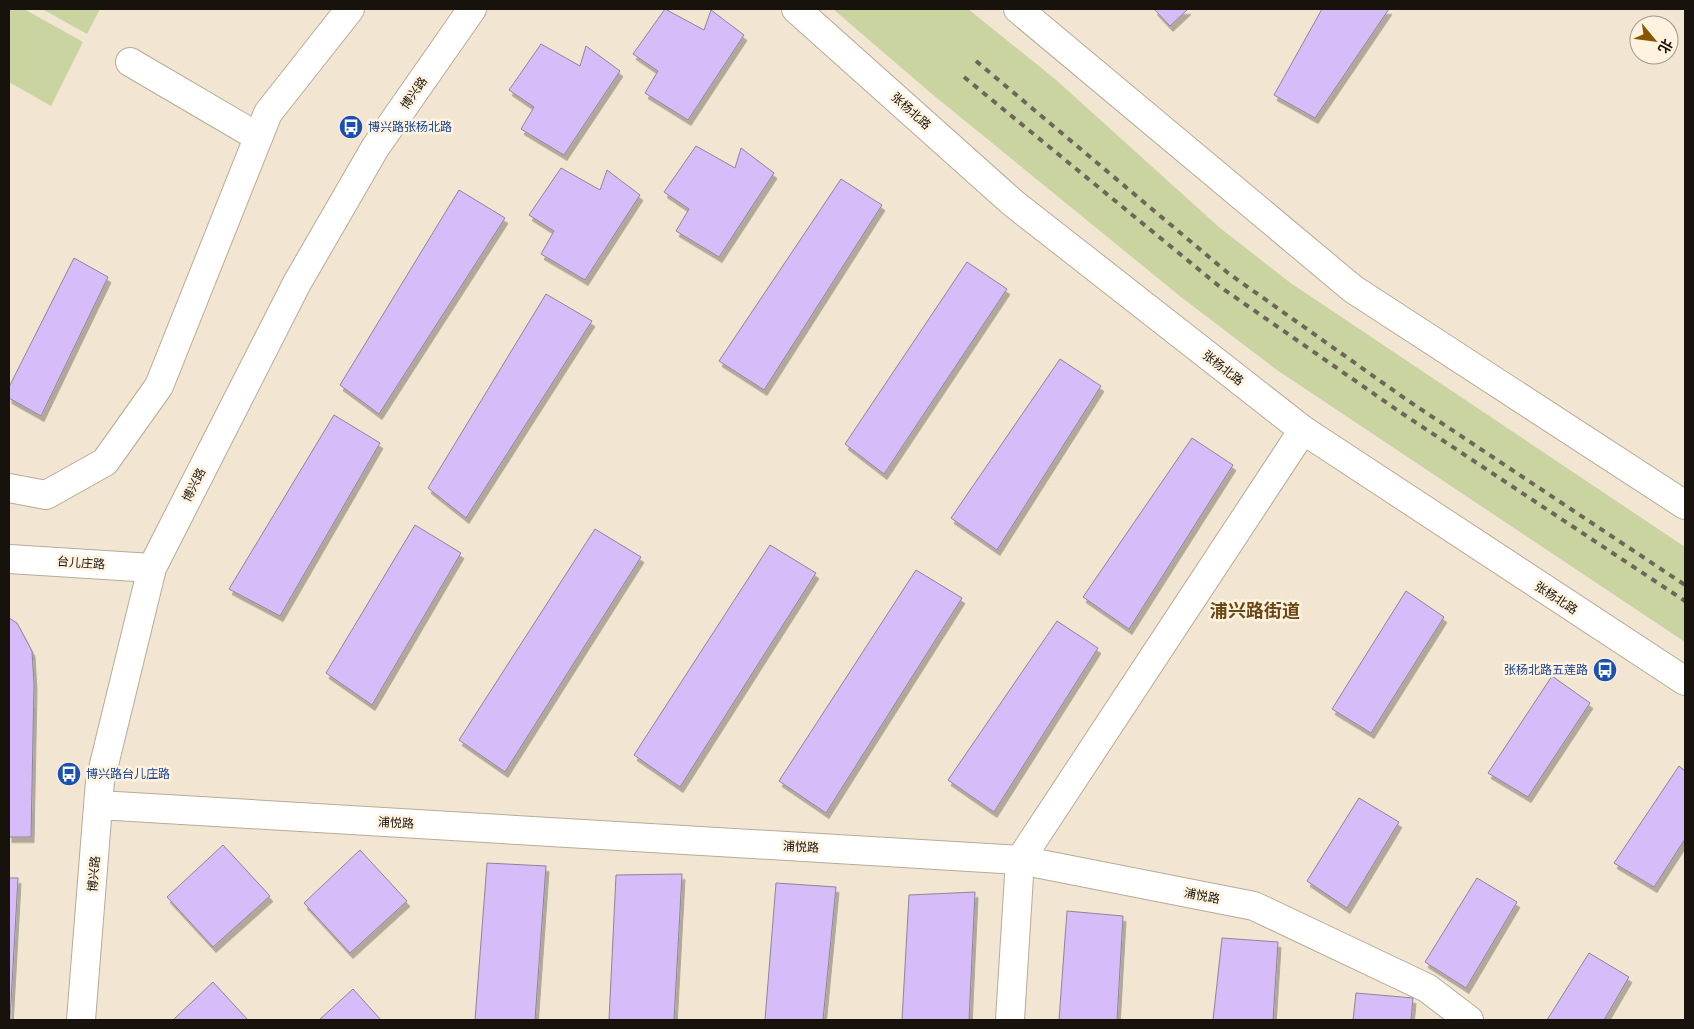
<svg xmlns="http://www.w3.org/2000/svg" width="1694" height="1029" viewBox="0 0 1694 1029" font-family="'DM Sans','Noto Sans SC',sans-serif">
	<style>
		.green { fill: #cad4a0 }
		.building { fill: #d6bcf8; stroke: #8d8598; filter: url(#shadow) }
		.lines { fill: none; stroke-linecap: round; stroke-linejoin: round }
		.minor-casing { stroke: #b7ab98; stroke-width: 30 }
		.major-casing { stroke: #b7ab98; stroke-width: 30 }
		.minor { stroke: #fff; stroke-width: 28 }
		.major { stroke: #fff; stroke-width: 28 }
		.rail { stroke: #6d665a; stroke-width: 4; stroke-dasharray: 6 6; stroke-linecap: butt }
		.labels { text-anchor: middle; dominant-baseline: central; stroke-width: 5; stroke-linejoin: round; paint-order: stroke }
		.street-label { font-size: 12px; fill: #17130c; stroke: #fff2de }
		.transit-label { font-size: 12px; fill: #164399; stroke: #fff2de; text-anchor: start }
		.district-label { font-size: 18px; font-weight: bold; fill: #6b4715; stroke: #fff2de }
	</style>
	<defs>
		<filter id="shadow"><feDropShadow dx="3" dy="5.5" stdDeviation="0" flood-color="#0004"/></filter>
	</defs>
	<rect width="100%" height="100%" fill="#f2e5d1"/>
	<path class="green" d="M9 9H24L83 42 51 106 9 82Z
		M42 9H100L87 34Z
		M833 9H968L1055 79 1220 228 1292 284 1685 547V642L1277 370 1181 297 932 94Z"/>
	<path class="building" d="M665 9 704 30 711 10 744 35 688 120 645 93 658 71 633 54Z
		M1154 9H1188L1170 26Z
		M1322 9H1389L1315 118 1274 95Z
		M541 44 580 66 586 46 620 71 564 155 521 129 534 107 509 90Z
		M696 146 735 168 741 148 774 173 719 257 676 231 689 209 664 192Z
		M561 168 600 190 607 170 640 195 585 280 541 254 554 231 529 215Z
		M841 179 882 205 764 390 719 361Z
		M459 190 505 218 379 414 340 385Z
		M74 258 108 277 41 416 9 398V387Z
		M967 262 1007 289 884 474 845 444Z
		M546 294 592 321 466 518 428 488Z
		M1060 359 1101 386 997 550 951 518Z
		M334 415 380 443 280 616 229 589Z
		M1192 438 1233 465 1129 629 1083 597Z
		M415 525 461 553 372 705 326 673Z
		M595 529 641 557 505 772 459 740Z
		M770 545 816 573 680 787 634 755Z
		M916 570 962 598 826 813 779 781Z
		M1406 591 1444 617 1371 733 1332 709Z
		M9 618 17 623 32 651 34 684 31 837H9Z
		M1057 621 1098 648 994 812 948 780Z
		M1552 676 1590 703 1528 797 1488 773Z
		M1679 766 1685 771V839L1654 887 1614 863Z
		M1359 798 1399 822 1347 908 1307 881Z
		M223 845 270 896 213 947 167 897Z
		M360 850 407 901 350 953 304 903Z
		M487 863 546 866 535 1020H475Z
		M682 874 674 1020H609L616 875Z
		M9 878H18L10 1020H9Z
		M1477 878 1517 902 1466 988 1425 962Z
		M776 883 836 887 823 1020H765Z
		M975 892 969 1020H902L909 895Z
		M1067 911 1123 916 1117 1020H1059Z
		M1222 938 1278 942 1273 1020H1213Z
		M1589 953 1629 977 1604 1020H1547Z
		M213 982 248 1020H173Z
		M353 989 381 1020H319Z
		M1356 993 1413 998 1411 1020H1353Z"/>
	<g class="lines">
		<g class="minor-casing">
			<path id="minor" d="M130 62 258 137
				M9 488 46 495 105 462 159 386 268 113 350 9
				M9 559 152 568
				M99 805 1020 860 1254 906 1427 988 1469 1020
				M81 1020 100 781 152 568 297 283 375 148 472 9
				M1010 1020 1020 860 1303 430"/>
		</g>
		<g class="major-casing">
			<path id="major" d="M796 9 1013 203 1303 430 1685 681
				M1018 9 1353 289 1685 505"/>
		</g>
		<use href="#minor" class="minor"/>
		<use href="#major" class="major"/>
		<path class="rail" d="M976 61 1228 273 1407 400 1685 585
			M964 77 1219 286 1400 412 1685 601"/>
	</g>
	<defs>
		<g id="bus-disc" transform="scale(1.25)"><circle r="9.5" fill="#1a4fb4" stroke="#fff2de"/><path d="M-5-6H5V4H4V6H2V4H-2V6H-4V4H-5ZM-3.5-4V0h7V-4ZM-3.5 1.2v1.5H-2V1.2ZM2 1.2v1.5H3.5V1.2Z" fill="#fff"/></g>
	</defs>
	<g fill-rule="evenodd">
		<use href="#bus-disc" x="351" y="127"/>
		<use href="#bus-disc" x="1605" y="670"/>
		<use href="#bus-disc" x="69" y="774"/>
	</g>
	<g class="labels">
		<g class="street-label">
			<text transform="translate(414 93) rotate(-55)">博兴路</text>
			<text transform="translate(911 111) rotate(42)">张杨北路</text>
			<text transform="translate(1223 368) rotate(38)">张杨北路</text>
			<text transform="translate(194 485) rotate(-63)">博兴路</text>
			<text transform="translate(81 563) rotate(4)">台儿庄路</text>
			<text transform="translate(1556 598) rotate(33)">张杨北路</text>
			<text transform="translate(396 823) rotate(3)">浦悦路</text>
			<text transform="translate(801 847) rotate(3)">浦悦路</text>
			<text transform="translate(94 874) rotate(-85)">博兴路</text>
			<text transform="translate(1202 896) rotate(11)">浦悦路</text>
		</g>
		<g class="transit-label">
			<text x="368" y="127">博兴路张杨北路</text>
			<text x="1588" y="670" text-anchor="end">张杨北路五莲路</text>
			<text x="86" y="774">博兴路台儿庄路</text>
		</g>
		<g class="district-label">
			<text x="1255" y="611">浦兴路街道</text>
		</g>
	</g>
	<rect width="1694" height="1029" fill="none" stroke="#17130c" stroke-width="20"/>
	<g transform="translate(1654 40) rotate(119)"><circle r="24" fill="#fff2de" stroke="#a2998a"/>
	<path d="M0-4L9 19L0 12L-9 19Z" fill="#885600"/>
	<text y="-8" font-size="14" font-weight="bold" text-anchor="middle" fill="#17130c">北</text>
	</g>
</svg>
